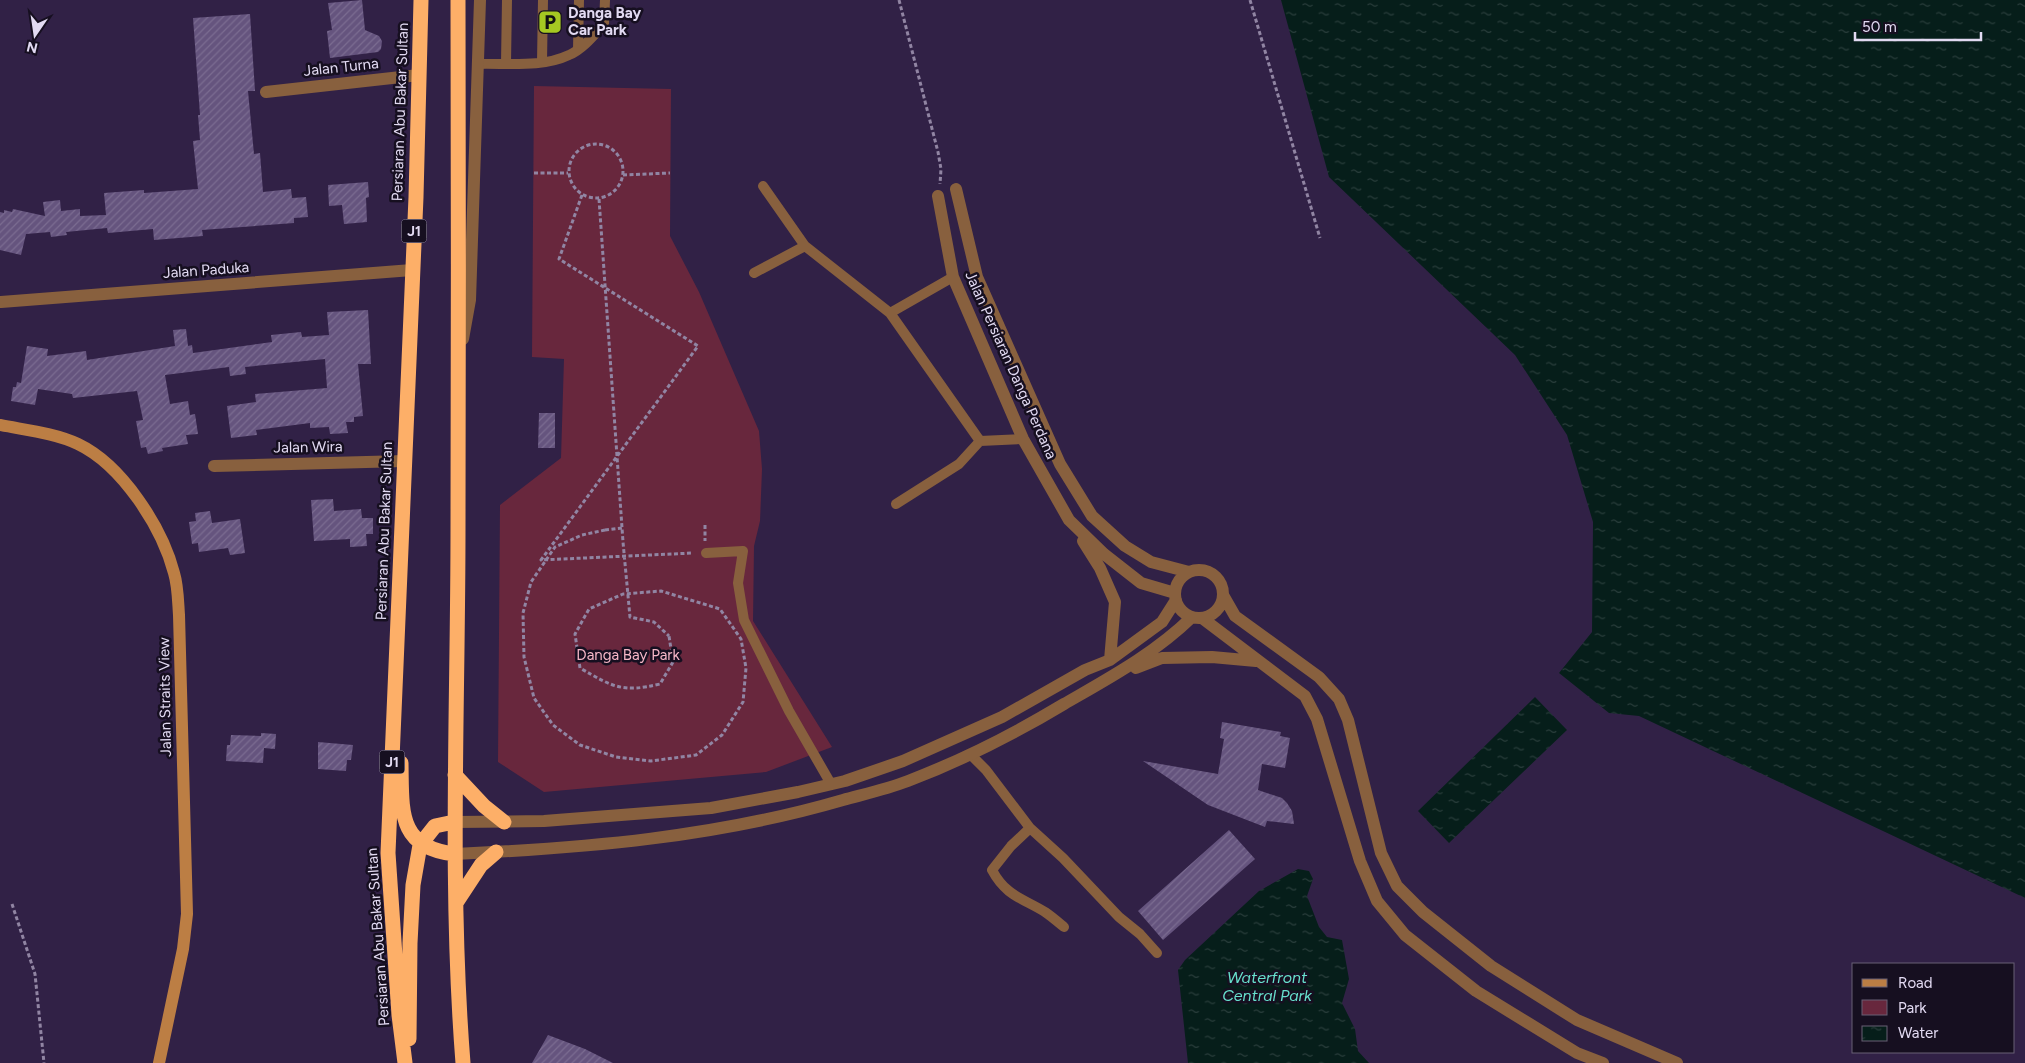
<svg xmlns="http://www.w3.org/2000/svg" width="2025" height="1063" viewBox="0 0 2025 1063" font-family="Figtree,sans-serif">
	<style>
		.park { fill: #68273d }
		.water { fill: url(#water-ripples) }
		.building { fill: url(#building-hatch) }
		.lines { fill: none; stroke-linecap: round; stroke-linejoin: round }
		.path { stroke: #9185a3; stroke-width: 3; stroke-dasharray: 4 2.5; stroke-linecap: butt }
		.lane { stroke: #88603e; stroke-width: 10 }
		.street { stroke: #88603e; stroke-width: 12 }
		.secondary { stroke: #bc7e44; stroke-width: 12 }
		.highway { stroke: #fdaf68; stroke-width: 15 }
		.path-bridge { stroke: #9185a3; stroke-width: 3; stroke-dasharray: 4 2.5; stroke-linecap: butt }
		.labels { text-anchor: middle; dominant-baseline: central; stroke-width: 5; stroke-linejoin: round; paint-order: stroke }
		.shield { fill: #160f20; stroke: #a59db3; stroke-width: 1 }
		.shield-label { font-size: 14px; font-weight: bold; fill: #e2daf2 }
		.poi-label { font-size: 15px; font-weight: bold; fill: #e2daf2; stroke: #160f20; text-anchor: start }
		.street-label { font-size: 15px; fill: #e2daf2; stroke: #160f20 }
		.park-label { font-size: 15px; fill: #f6b7c7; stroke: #160f20 }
		.water-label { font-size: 16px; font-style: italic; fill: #67e0cd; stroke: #160f20 }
	</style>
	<defs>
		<pattern id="water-ripples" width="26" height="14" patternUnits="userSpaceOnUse" patternTransform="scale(1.25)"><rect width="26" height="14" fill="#061e1a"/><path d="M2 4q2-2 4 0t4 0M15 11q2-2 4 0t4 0" fill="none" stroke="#2a3e3c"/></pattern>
		<pattern id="building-hatch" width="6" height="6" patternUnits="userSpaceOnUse" patternTransform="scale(1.25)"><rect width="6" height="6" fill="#65547e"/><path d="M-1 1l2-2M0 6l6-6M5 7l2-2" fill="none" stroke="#7b6c91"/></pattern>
	</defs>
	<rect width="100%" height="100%" fill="#312146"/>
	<path class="park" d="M534 86 671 89 670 236 699 292 759 431 762 469 760 521 754 546 753 621 832 747 766 772 544 792 498 762 500 505 561 458 564 359 532 357Z"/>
	<path class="water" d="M1281 0H2025V898L1639 716 1609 713 1559 673 1592 632 1593 522 1567 435 1515 355 1329 177Z
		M1535 697 1567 730 1449 843 1418 811Z
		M1298 869 1309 871 1313 879 1307 896 1319 927 1327 937 1342 940 1349 979 1342 1003 1355 1029 1358 1051 1369 1063H1188L1178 970 1185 960 1259 891Z"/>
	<path class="building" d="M362 0 365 30 379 36 382 41 381 49 378 52 330 58 327 31 332 30 328 3Z
		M250 14 255 91H248L254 154 260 153 263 192 291 189 292 198 306 197 308 217 294 218V223L202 230 203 236 154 240 153 229 108 233 107 228 66 232 67 235 51 237 50 232 26 234 21 255 0 250V212L4 213V210L12 212 13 209 45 216 43 202 60 200 61 211 80 209V216L106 215 104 193 144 190V193L198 189 193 141 200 140 198 115H200L193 18Z
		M368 182 369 197 366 198 367 222 344 224 342 205 329 206 328 185Z
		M368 310 371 364H358L363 416 354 417V422H346L348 433 330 434 329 427 310 428V423L256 430 257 435 231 438 227 406 256 402 255 394 327 388 325 359 245 367 246 374 230 376 229 367 165 375 170 404 188 401 190 415 195 414 198 434 186 435 188 444 162 448 163 451 148 454 146 447 141 448 136 421 143 420 137 391 73 398 72 394 38 389 35 405 11 401 13 387H16L17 382 21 383 27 346 48 349 47 356 86 351 87 360 175 346 173 330 186 329 188 346 192 345 193 353 272 342 271 335 301 332 302 337 329 335 327 312Z
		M539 413H555V448H538Z
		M333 499 334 511 361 509 362 518H373V534H366L367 546 350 547V539L314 541 311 500Z
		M210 511 212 523 240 519 245 553 230 555 228 548 199 552 198 543 192 544 189 522 196 521 195 513Z
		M1222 722 1281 732 1280 736 1290 738 1285 768 1262 764 1258 790 1282 798 1287 803 1292 811 1294 824 1267 821 1265 827 1208 805 1143 761 1218 774 1224 739 1220 738Z
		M261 733 276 734 275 749 264 748 263 763 226 761 227 745H230L231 735 261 736Z
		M318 742 353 745 351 760H347L346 771 318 769Z
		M1229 830 1255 859 1163 940 1138 911Z
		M548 1035 585 1049 613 1063H532Z"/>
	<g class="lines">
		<path class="path" d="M899 0 938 152 941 169 940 184
			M1250 0 1320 238
			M569 171a27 27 0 1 1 54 0a27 27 0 1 1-54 0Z
			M534 173H568
			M623 175 670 173
			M582 195 559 259 698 346 541 560 693 553
			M599 199 623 542 630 617 654 622 669 636
			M705 525V541
			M605 530 622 528
			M12 904 35 974 44 1063"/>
		<path class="lane" d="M578 49 579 0
			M542 62 543 0
			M506 63 507 0
			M477 64C507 63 542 68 569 55 583 49 594 35 604 24L605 0
			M763 186 805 246 890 313
			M754 273 805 246
			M953 277 890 313 980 441
			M896 504 959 464 980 441 1023 439
			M706 553 743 551 738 583 744 620 789 711 831 784
			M971 755 986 770 1030 828 1063 858 1119 917 1140 934 1157 953
			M1030 828 1011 846 992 870C1006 896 1022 898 1045 912 1051 916 1058 922 1064 927"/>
		<path class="street" d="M266 92 419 75
			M956 189 977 277 1060 464 1092 516 1125 546 1151 562 1189 572
			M938 196 953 277 1023 439 1069 520 1104 554 1141 583 1175 593
			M1 302 412 270
			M463 339 470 300 480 0
			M214 466 404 461
			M1083 541 1100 568 1115 602 1110 660
			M1175 594a24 24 0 1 1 48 0a24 24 0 1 1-48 0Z
			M1223 595 1235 616 1319 677 1339 699 1348 720 1381 853 1397 886 1423 912 1491 966 1577 1020 1677 1063
			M1202 618 1305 696 1317 719 1360 861 1377 901 1405 935 1476 991 1577 1053 1603 1063
			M1136 668 1162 658 1212 657 1256 661
			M454 822 544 821 711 808 798 792 845 781 903 761 1002 717 1085 670 1110 660 1162 622 1176 600
			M455 854C587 848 716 837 843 800 865 794 887 789 908 781 963 760 1014 734 1064 704 1109 678 1154 654 1192 617"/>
		<path class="secondary" d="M0 425C25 430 55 433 78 444 122 465 162 527 174 573 178 586 178 601 179 615L187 914 183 949 159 1063"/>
		<path class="highway" d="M458 0C458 176 459 353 458 529 458 707 449 885 463 1063
			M401 763C402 810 397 848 455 854
			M455 775 484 806 504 822
			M456 903 481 865 496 852
			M409 1039 410 943 413 885 420 845 435 826 454 822
			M405 1063 399 1015 388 853 416 197 421 0"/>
		<path class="path-bridge" d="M605 530 582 535 555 547 531 582 523 613 524 657 534 698 553 725 580 745 616 757 651 761 696 755 722 735 743 702 746 668 741 639 720 609 661 591 623 594 589 609 575 634 580 668C613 687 622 693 660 684L673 662 669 636"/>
	</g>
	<defs>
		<g id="parking-square" transform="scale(1.25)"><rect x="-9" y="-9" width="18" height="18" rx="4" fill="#a5c822" stroke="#160f20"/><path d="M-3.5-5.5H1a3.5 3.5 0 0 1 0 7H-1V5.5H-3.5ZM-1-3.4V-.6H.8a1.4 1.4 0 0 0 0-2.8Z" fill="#111"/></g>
	</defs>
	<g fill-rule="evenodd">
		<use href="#parking-square" x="550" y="22"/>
	</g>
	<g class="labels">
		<g class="shield">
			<rect x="401.5" y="219.5" width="25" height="23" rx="4"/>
			<rect x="379.5" y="750.5" width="25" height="23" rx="4"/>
		</g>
		<g class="shield-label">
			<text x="414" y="231">J1</text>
			<text x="392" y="762">J1</text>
		</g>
		<g class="poi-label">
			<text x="568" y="13">Danga Bay<tspan x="568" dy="17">Car Park</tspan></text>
		</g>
		<g class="street-label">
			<text transform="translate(341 67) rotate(-6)">Jalan Turna</text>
			<text transform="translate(400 112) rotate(-88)">Persiaran Abu Bakar Sultan</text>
			<text transform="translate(206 270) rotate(-4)">Jalan Paduka</text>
			<text transform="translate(1011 365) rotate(66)">Jalan Persiaran Danga Perdana</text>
			<text transform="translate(308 447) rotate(-1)">Jalan Wira</text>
			<text transform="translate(384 531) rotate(-88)">Persiaran Abu Bakar Sultan</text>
			<text transform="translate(165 697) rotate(-91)">Jalan Straits View</text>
			<text transform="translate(378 937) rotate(-94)">Persiaran Abu Bakar Sultan</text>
		</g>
		<g class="park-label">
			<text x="628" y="655">Danga Bay Park</text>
		</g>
		<g class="water-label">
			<text x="1267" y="977">Waterfront<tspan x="1267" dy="18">Central Park</tspan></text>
		</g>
	</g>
	<rect x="1852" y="963" width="162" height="90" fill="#160f20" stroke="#686074"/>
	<rect x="1862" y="979" width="25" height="8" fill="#bc7e44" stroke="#686074"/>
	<text x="1898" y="988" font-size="15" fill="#e2daf2">Road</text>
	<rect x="1862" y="1000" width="25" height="15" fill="#68273d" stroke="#686074"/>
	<text x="1898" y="1013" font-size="15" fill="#e2daf2">Park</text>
	<rect x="1862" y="1026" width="25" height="15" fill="url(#water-ripples)" stroke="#686074"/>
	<text x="1898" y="1038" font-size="15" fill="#e2daf2">Water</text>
	<g transform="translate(35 35) rotate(193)" stroke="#160f20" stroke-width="4" paint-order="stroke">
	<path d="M0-4L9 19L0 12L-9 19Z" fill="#e2daf2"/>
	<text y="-8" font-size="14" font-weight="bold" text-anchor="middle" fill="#e2daf2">N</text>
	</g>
	<path d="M1855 32v8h126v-8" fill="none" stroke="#e2daf2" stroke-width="2.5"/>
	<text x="1862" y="32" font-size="15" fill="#e2daf2" stroke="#160f20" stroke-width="4" paint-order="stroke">50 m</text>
</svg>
